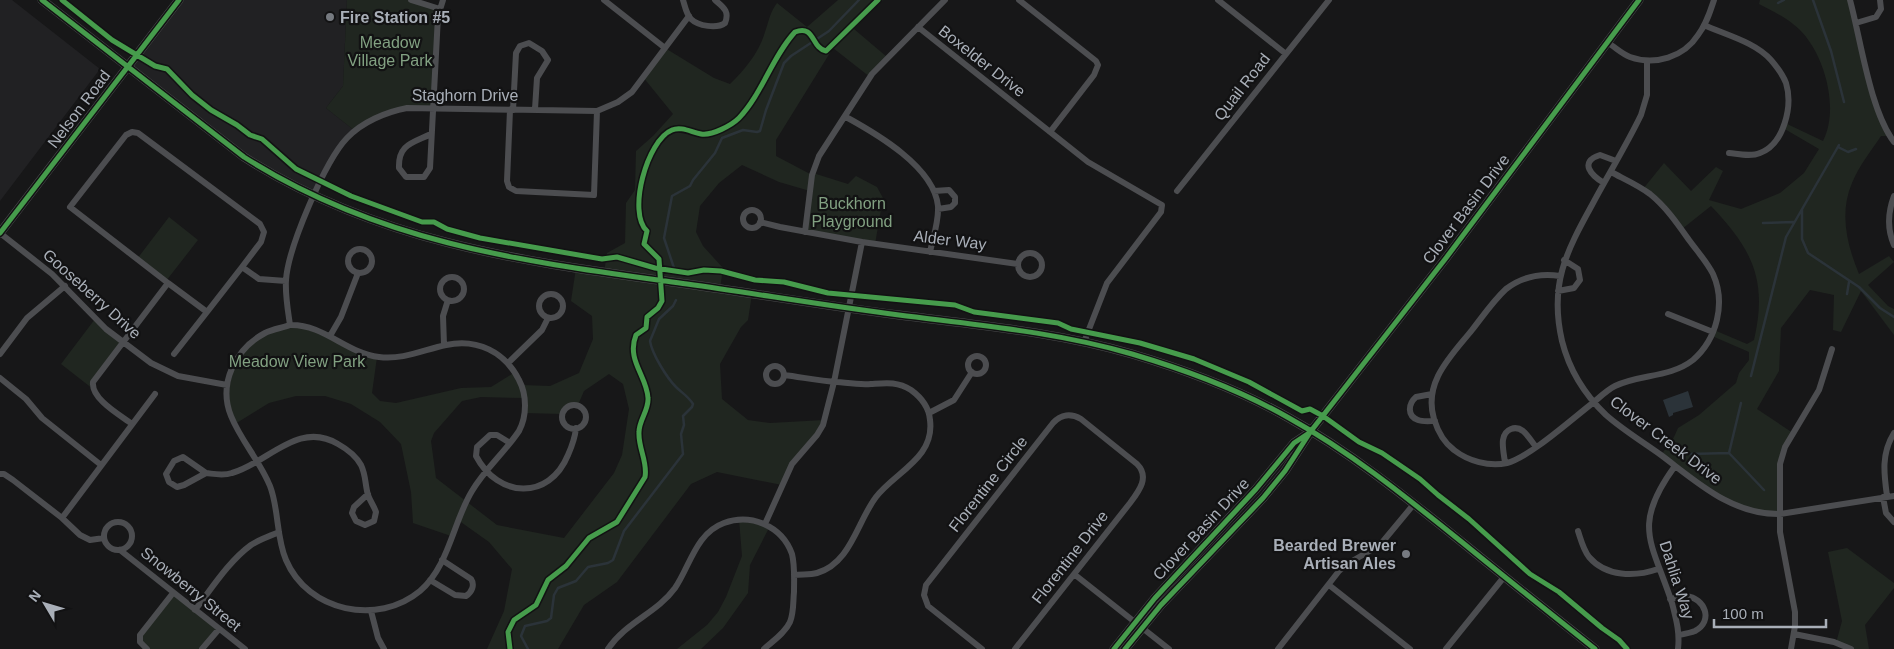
<svg xmlns="http://www.w3.org/2000/svg" width="1894" height="649" viewBox="0 0 1894 649" font-family="Helvetica,sans-serif">
	<style>
		.built { fill: #212123 }
		.green { fill: #202620; fill-rule: evenodd }
		.water { fill: #2b3339 }
		.lines { fill: none; stroke-linecap: round; stroke-linejoin: round }
		.stream { stroke: #2b3339; stroke-width: 2.5 }
		.street { stroke: #4c4d50; stroke-width: 6 }
		.secondary { stroke: #4b4c4e; stroke-width: 9 }
		.cycleway-casing { stroke: #121213; stroke-width: 8 }
		.cycleway { stroke: #469c4c; stroke-width: 5 }
		.poi-dot { fill: #767a80; stroke: #121213; stroke-width: 2 }
		.labels { text-anchor: middle; dominant-baseline: central; stroke-width: 4.5; stroke-linejoin: round; paint-order: stroke }
		.poi-label { font-size: 16px; font-weight: bold; fill: #a9afb8; stroke: #121213; text-anchor: start }
		.park-label { font-size: 16px; fill: #82a182; stroke: #121213 }
		.street-label { font-size: 16px; fill: #a9afb8; stroke: #121213 }
	</style>
	<rect width="100%" height="100%" fill="#171718"/>
	<path class="built" d="M0 0H12L100 69 0 201Z
		M179 0H347L343 86 326 108 355 131 347 139 314 196 267 172 127 66Z"/>
	<path class="green" d="M347 0H411L440 9 433 107 396 110 355 131 326 108 343 86Z
		M838 0H883L854 29 887 57 870 77 833 48 776 140V156L812 175 813 173 848 184 856 176 877 187 883 198 875 244 805 232 810 191 779 182 742 165 719 183 700 206 696 232 703 246 723 268 720 289 752 294 748 320 741 327 720 364 722 399 748 420 770 423 824 420 821 428 795 460 782 485 717 472 691 484 617 582 584 605 558 649H487L504 611 512 569 489 542 458 520 451 536 413 523 411 492 401 444 380 422 351 404 325 396H296L269 403 235 424 227 398 235 362 256 338 296 325 377 357 372 393 380 401 396 403 461 388 491 387 515 372 522 385 550 386 579 373 593 339 592 316 571 301 576 268 604 273 607 253 625 243 626 203 635 190 636 151 653 136 673 114 643 77 665 48 714 78 730 84C745 69 759 53 765 32 769 21 770 12 777 3L807 27ZM609 374 623 384 629 409 622 455 614 473 564 538 497 525 436 478 431 441 434 433 462 401 481 397 524 398V413L562 414 567 406 578 405 584 391Z
		M1760 0H1850L1870 81 1889 136H1881C1871 151 1859 166 1852 183 1839 213 1847 245 1859 274L1889 256 1894 262 1868 285 1888 306 1894 309V335L1861 291 1841 332 1833 330 1834 295 1810 290 1781 328 1779 371 1757 409 1793 433 1783 451 1780 514 1737 507 1661 455 1674 437 1678 428 1699 415 1736 383 1739 373 1749 360V352L1712 336 1714 330 1747 344 1754 340C1768 280 1752 249 1711 206L1682 229 1643 189 1664 163 1691 191 1716 167 1723 171 1709 200 1741 209 1780 193 1804 173 1819 149 1783 128 1785 123 1823 141C1840 108 1824 53 1799 29 1787 18 1773 11 1759 4Z
		M169 217 198 240 166 281 137 259Z
		M95 319 123 342 96 378 93 389 61 364Z
		M739 519 770 526 750 565 748 593 723 628 701 649H677L707 625 718 612 726 597 742 556Z
		M1847 548 1894 583V588L1865 625 1869 649H1851L1836 643 1842 621 1828 552Z
		M173 593 219 629 202 649H147L140 639Z"/>
	<path class="water" d="M1688 391 1693 407 1673 413V415L1669 417 1663 400Z"/>
	<g class="lines">
		<path class="stream" d="M1813 0 1831 51 1844 102
			M1778 3 1784 0
			M1838 147 1848 152 1856 149
			M1802 210V239L1808 253 1859 287 1880 308 1894 317
			M1763 223 1794 222
			M674 268 664 238 672 196 690 186 693 180 715 153 722 138 743 130 757 132 760 131 766 110 784 63 791 56 829 31 859 0
			M1847 294 1849 282
			M1751 376 1786 237 1839 145
			M1729 453 1741 403
			M1689 454 1729 453 1764 490
			M528 649 521 636 525 626 547 621 551 618 554 595 558 588 576 581 588 567 608 563 613 560 624 531 683 454 681 434 684 425 683 416 692 407 693 404C688 396 682 393 676 387 667 378 652 354 650 341L659 319 673 306 676 300"/>
		<path class="street" d="M411 0 440 9
			M604 0 665 48
			M683 0C685 6 686 14 691 19 698 26 717 29 725 23 730 11 723 7 715 0
			M1019 0 1096 61 1098 65 1094 75 1050 132
			M1218 0 1286 54
			M1850 0C1861 41 1870 110 1894 142
			M1856 23 1876 17 1881 9 1880 0
			M1704 25C1726 35 1755 42 1771 60 1777 67 1783 75 1786 83 1793 106 1784 144 1760 153 1751 157 1739 154 1729 153
			M918 27 1088 162 1162 205 1161 212 1107 283 1084 342
			M1608 43C1615 47 1622 54 1630 57 1655 66 1684 57 1698 35 1706 25 1710 12 1714 0
			M1647 61V95L1641 115C1626 146 1608 175 1592 205 1566 252 1549 285 1562 341 1569 369 1585 395 1606 415 1623 430 1643 442 1661 455 1697 482 1732 515 1780 514L1894 496
			M510 110 507 181 509 187 516 191 594 195 597 111
			M513 110 516 53 520 46 529 43 542 51 548 60 537 78 535 109
			M846 117C877 134 934 167 938 206 939 221 933 238 930 252
			M431 134C413 143 398 144 399 168L406 177H424L430 168 438 16 443 0
			M1604 183C1592 176 1578 162 1600 155L1616 161
			M934 191 949 190 955 197V203L951 207 938 209
			M1177 191 1329 0
			M1894 196C1888 212 1887 229 1894 245
			M743 219a9 9 0 1 1 18 0a9 9 0 1 1-18 0Z
			M760 222 780 227 862 242 1018 264
			M805 232 812 175 819 156 872 74 945 0
			M0 233 52 274 106 329 151 363 178 376 227 385
			M348 261a12 12 0 1 1 24 0a12 12 0 1 1-24 0Z
			M1018 265a12 12 0 1 1 24 0a12 12 0 1 1-24 0Z
			M1560 276C1540 273 1523 276 1506 289 1493 301 1483 316 1472 330 1451 356 1423 382 1434 419 1438 432 1443 442 1454 450 1468 461 1489 467 1507 463 1530 457 1573 418 1594 402 1600 397 1607 390 1615 386 1639 374 1670 378 1693 360 1717 339 1726 303 1713 274 1707 262 1697 251 1689 240 1677 223 1666 207 1650 194 1638 185 1624 179 1611 172
			M440 289a12 12 0 1 1 24 0a12 12 0 1 1-24 0Z
			M168 283 207 312 242 267
			M1558 291 1574 288 1580 280 1578 269 1564 260
			M539 306a12 12 0 1 1 24 0a12 12 0 1 1-24 0Z
			M1668 314 1713 332
			M290 325C324 324 346 353 379 357 403 360 423 350 446 345 477 338 505 352 519 380 527 395 527 416 519 431 505 452 485 469 472 491 453 522 449 566 420 591 378 626 308 612 286 560 276 537 279 509 270 486 260 461 241 441 231 416 218 384 235 349 265 333 273 329 282 328 290 325Z
			M290 325C288 311 285 295 286 280 288 248 325 161 347 138 362 122 386 112 407 108L597 111 618 102 632 92 689 16
			M330 336 341 317 358 273
			M444 345 443 316 448 300
			M0 354 27 318 65 286
			M174 354 207 312
			M968 365a9 9 0 1 1 18 0a9 9 0 1 1-18 0Z
			M508 363 542 330 548 318
			M766 375a9 9 0 1 1 18 0a9 9 0 1 1-18 0Z
			M784 375C801 377 819 381 837 382 848 383 859 385 871 384 885 383 897 381 911 390 922 398 929 407 930 420 935 458 895 472 876 497 857 522 851 563 817 573 810 575 802 574 794 575
			M0 378 26 399 42 418 101 465
			M1432 394 1416 397C1408 404 1407 416 1418 420 1423 422 1430 421 1435 421
			M562 417a12 12 0 1 1 24 0a12 12 0 1 1-24 0Z
			M929 413 954 400 972 372
			M132 424C120 415 91 399 93 382L168 283 70 207 126 135 132 132 138 133 260 224 264 232 261 242 242 267 259 279 286 281
			M510 443 497 435H490L477 447 476 456C498 498 549 501 568 455 572 446 575 438 576 428
			M183 457 206 473 184 485 177 487 169 482 166 474 174 461Z
			M1505 463C1504 452 1498 434 1511 429 1516 427 1519 428 1523 431 1528 435 1532 442 1536 447
			M1675 466C1631 526 1652 542 1672 603 1676 619 1680 632 1678 649
			M206 473C215 474 223 476 232 473 268 463 298 420 338 444 347 449 356 456 361 465 366 475 365 485 368 495 370 501 374 506 376 512L374 521 365 525 356 521 352 513 354 507 368 494
			M0 474H4L13 480 62 518 80 535 90 540 104 538
			M1887 496C1884 474 1881 454 1894 433
			M1883 497 1886 513 1894 522
			M62 518 155 394
			M104 536a14 14 0 1 1 28 0a14 14 0 1 1-28 0Z
			M765 524 792 464 817 435 823 425 834 382 862 242
			M1578 531C1581 540 1583 549 1589 557 1606 577 1635 577 1658 569
			M120 550 245 649
			M1074 574 1169 649
			M430 580 455 595 466 596C472 592 475 585 471 579L442 560
			M1329 585 1410 649
			M1670 599C1676 598 1681 596 1686 596 1705 598 1714 621 1695 631 1690 633 1684 634 1679 635
			M195 610C212 588 229 561 251 545 260 539 270 536 279 532
			M371 611 378 638 384 649
			M1794 634 1834 642 1851 649
			M147 649 140 642V635L173 593
			M202 649 219 629
			M608 649C626 622 657 613 675 588 690 566 696 533 724 523 751 513 782 526 792 554 795 566 794 579 794 592 793 601 794 612 790 622 785 633 773 641 764 649
			M982 649 928 606 924 595 926 585 1053 423C1061 414 1071 413 1081 419L1137 464C1150 477 1139 491 1130 503L1015 649
			M1278 649 1339 571 1347 564 1380 545 1414 504
			M1446 649 1504 577
			M1791 649 1795 626V612L1780 532V464L1785 447 1819 390 1832 349"/>
		<path class="secondary" d="M42 0 244 157C382 245 529 262 687 284 758 294 828 306 899 315 977 325 1057 332 1132 354 1186 370 1240 390 1289 418 1352 453 1407 498 1463 543 1507 579 1551 614 1595 649
			M0 233 179 0
			M1114 649 1155 598 1256 489 1294 443 1309 433
			M1125 649 1161 605 1263 498 1285 471 1311 431 1446 258 1639 0"/>
		<g class="cycleway-casing">
			<path id="cycleway" d="M42 0 244 157C382 245 529 262 687 284 758 294 828 306 899 315 977 325 1057 332 1132 354 1186 370 1240 390 1289 418 1352 453 1407 498 1463 543 1507 579 1551 614 1595 649
				M62 0 112 40 155 66 167 69 192 95 211 110 237 125 250 135 262 139 296 169 351 196 422 222H434L447 229 480 238 602 259 617 257 655 268 688 273 704 270 721 271 755 280 784 282 828 293 955 305 974 312 1058 323 1071 329 1140 343 1194 359 1249 382 1302 411 1310 409 1323 416 1359 442 1382 453 1420 479 1438 495 1469 519 1530 574 1559 592 1602 628 1619 640 1627 649
				M0 233 179 0
				M510 649 508 632 514 620 536 605 548 580 566 566 589 538 617 522 645 477C648 462 638 448 639 432 639 420 649 410 648 398 647 376 626 360 636 335L646 328 647 317 658 308 662 301 659 259 644 244 647 231C627 213 647 140 672 130 681 126 691 132 701 134 712 136 732 125 739 118 762 94 772 57 795 32 815 24 811 48 826 51L878 0
				M1114 649 1155 598 1256 489 1294 443 1309 433
				M1125 649 1161 605 1263 498 1285 471 1311 431 1446 258 1639 0"/>
		</g>
		<use href="#cycleway" class="cycleway"/>
	</g>
	<g class="poi-dot">
		<circle cx="330" cy="17" r="5"/>
		<circle cx="1406" cy="554" r="5"/>
	</g>
	<g class="labels">
		<g class="poi-label">
			<text x="340" y="17">Fire Station #5</text>
			<text x="1396" y="545" text-anchor="end">Bearded Brewer<tspan x="1396" dy="18">Artisan Ales</tspan></text>
		</g>
		<g class="park-label">
			<text x="390" y="42">Meadow<tspan x="390" dy="18">Village Park</tspan></text>
			<text x="852" y="203">Buckhorn<tspan x="852" dy="18">Playground</tspan></text>
			<text x="297" y="361">Meadow View Park</text>
		</g>
		<g class="street-label">
			<text transform="translate(982 61) rotate(38)">Boxelder Drive</text>
			<text transform="translate(1242 87) rotate(-52)">Quail Road</text>
			<text x="465" y="95">Staghorn Drive</text>
			<text transform="translate(79 109) rotate(-53)">Nelson Road</text>
			<text transform="translate(1466 209) rotate(-53)">Clover Basin Drive</text>
			<text transform="translate(950 240) rotate(7)">Alder Way</text>
			<text transform="translate(92 294) rotate(42)">Gooseberry Drive</text>
			<text transform="translate(1666 440) rotate(37)">Clover Creek Drive</text>
			<text transform="translate(988 484) rotate(-52)">Florentine Circle</text>
			<text transform="translate(1201 529) rotate(-47)">Clover Basin Drive</text>
			<text transform="translate(1070 557) rotate(-52)">Florentine Drive</text>
			<text transform="translate(1677 580) rotate(72)">Dahlia Way</text>
			<text transform="translate(191 589) rotate(39)">Snowberry Street</text>
		</g>
	</g>
	<g transform="translate(45 604) rotate(308)" stroke="#121213" stroke-width="4" paint-order="stroke">
	<path d="M0-4L9 19L0 12L-9 19Z" fill="#a9afb8"/>
	<text y="-8" font-size="14" font-weight="bold" text-anchor="middle" fill="#a9afb8">N</text>
	</g>
	<path d="M1714 619v8h112v-8" fill="none" stroke="#a9afb8" stroke-width="2.5"/>
	<text x="1722" y="619" font-size="15" fill="#a9afb8" stroke="#121213" stroke-width="4" paint-order="stroke">100 m</text>
</svg>
